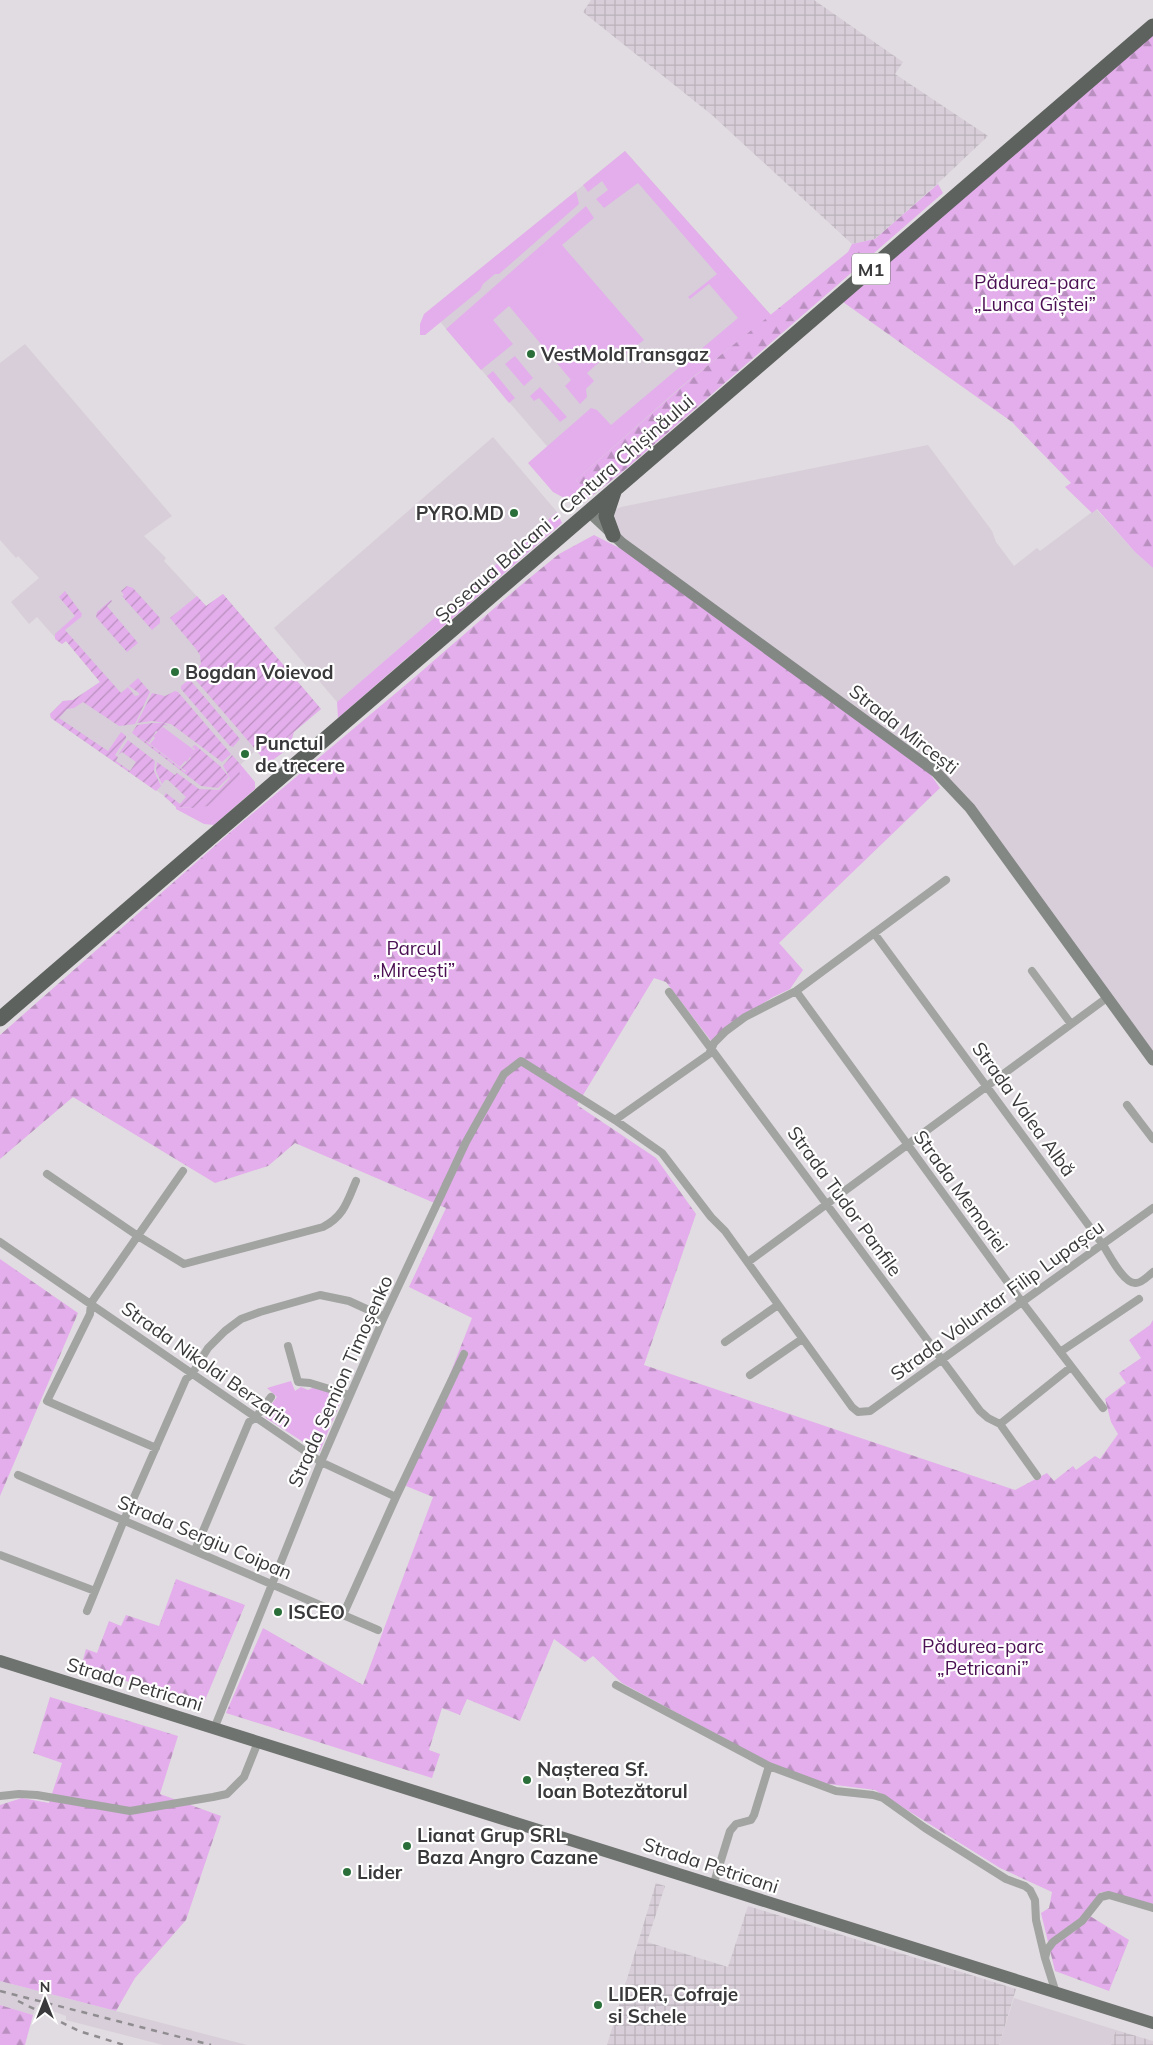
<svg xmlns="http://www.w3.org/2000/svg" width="1153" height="2045" viewBox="0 0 1153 2045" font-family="Mulish,sans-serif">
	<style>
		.built { fill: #d8ced9 }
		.industrial { fill: url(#industrial-grid) }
		.green { fill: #e3aeeb }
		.forest { fill: url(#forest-firs) }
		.garden { fill: url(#garden-furrows) }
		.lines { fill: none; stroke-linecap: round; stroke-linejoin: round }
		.street { stroke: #a2a4a2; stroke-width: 8 }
		.secondary { stroke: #848885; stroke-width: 11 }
		.primary { stroke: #6f7370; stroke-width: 12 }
		.highway { stroke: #5d625e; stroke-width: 15 }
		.rail { stroke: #908d91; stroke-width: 2.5; stroke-dasharray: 6 6; stroke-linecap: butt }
		.poi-dot { fill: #2a6f3a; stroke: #fff; stroke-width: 2 }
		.labels { text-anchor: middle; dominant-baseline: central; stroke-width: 4.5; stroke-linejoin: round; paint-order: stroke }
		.shield { fill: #fff; stroke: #747475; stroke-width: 1 }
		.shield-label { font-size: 18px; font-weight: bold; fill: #39383a }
		.park-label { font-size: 19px; fill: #4b1053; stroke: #fff }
		.poi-label { font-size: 19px; font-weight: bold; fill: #39383a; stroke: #fff; text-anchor: start }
		.street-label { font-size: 19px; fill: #39383a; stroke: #fff }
	</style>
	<defs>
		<pattern id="industrial-grid" width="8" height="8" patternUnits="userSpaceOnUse" patternTransform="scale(1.25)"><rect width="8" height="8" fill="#d8ced9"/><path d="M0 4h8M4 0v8" fill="none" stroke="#bab2bb"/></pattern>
		<pattern id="forest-firs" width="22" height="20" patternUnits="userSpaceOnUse" patternTransform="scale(1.25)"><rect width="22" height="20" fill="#e3aeeb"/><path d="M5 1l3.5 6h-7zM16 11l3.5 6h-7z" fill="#b98fbf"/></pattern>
		<pattern id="garden-furrows" width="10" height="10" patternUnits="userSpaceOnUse" patternTransform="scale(1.25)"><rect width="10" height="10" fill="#e3aeeb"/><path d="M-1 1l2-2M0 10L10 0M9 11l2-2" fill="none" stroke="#b98fbf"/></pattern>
	</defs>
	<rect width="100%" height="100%" fill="#e1dce1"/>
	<path class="built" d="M625 151 771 315 685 384 576 480 430 310Z
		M25 344 172 516 144 536 166 558 164 561 206 606 223 594 321 709 269 753 256 750 238 767 240 769 208 806 176 807 163 795 51 718 50 714 63 701 73 700 100 682 66 641 62 644 58 641 37 617 29 624 11 602 39 578 18 556 16 558 0 540V363Z
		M493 437 557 512 337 702 274 628Z
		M928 445 992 531 996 542 1014 566 1037 548 1040 551 1096 509 1135 552 1153 568V1053L967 796 625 538 616 531 611 523 614 510 621 507Z
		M0 1981 247 2045H163L66 2020V2016L37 2005 33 2015 0 2005Z
		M1014 1998 1116 2030 1111 2045H999Z"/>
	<path class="industrial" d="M591 0H814L903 62 895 74 988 136 935 186 875 239 852 244 712 115 583 12Z
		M656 1883 665 1886 647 1942 728 1967 748 1906 1016 1989 999 2045H607Z
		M1116 2030 1153 2041V2045H1111Z"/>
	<path class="green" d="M625 151 771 315 683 385 576 480 584 489 570 501 553 492 528 463 591 408 597 410 611 425 738 318 709 284 690 299 688 297 717 274 638 183 604 208 596 199 608 190 602 181 588 192 583 185Z
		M576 191 579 204 499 274H495L483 284 480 290 425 335H420V324L424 314Z
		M586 206 594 218 562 245 644 340 624 355 616 347 587 373 594 381 586 389 587 397 580 404 565 386 571 380 509 306 493 320 513 344 481 370 446 329Z
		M515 356 533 378 524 386 505 364Z
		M493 371 515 398 509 403 487 376Z
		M540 387 567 417 560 422 539 398 534 401 530 396Z
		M557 512 562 523 338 718 337 702Z
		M163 727 194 750 187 762 185 761 180 767 150 744 155 738 153 736Z
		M294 732 289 748 273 760 275 766 271 769 256 750 258 749 269 753Z
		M240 764 255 782V789L214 825 204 824 176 809V807L193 808 241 778 237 767Z
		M291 1381 295 1391 301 1387 308 1390 314 1387 337 1395 341 1401 320 1451H317L266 1418 264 1414 277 1397 267 1388Z"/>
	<path class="forest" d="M1153 35V568L1135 552 1097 509 1092 513 1065 487 1071 483 1012 422 843 302Z
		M938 184 943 193 627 468 583 503 570 501 584 489 576 480 685 384 848 252 852 244 875 239Z
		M594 535 629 553 926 768 940 788 779 943 803 970 790 989 773 997 756 1008 712 1042 666 982 654 978 577 1105 656 1158 696 1214 644 1365 1015 1490 1047 1473 1054 1481 1073 1466 1076 1470 1095 1456 1100 1459 1118 1434 1111 1422 1105 1399 1126 1383 1119 1373 1141 1358 1129 1340 1150 1325 1153 1320V1904L1101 1892 1085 1913 1129 1940 1109 1991 1055 1971 1041 1913 1049 1908 1052 1892 1000 1868 875 1790 820 1783 771 1764 622 1683 593 1656 585 1662 554 1639 520 1721 467 1699 460 1715 442 1708 429 1750 440 1754 432 1778 226 1713 263 1628 363 1685 433 1497 406 1486 472 1318 409 1287 446 1208 295 1143 268 1166 215 1183 73 1097 0 1159V1035L234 829 415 677 521 585 559 554Z
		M0 1259 78 1313 0 1496Z
		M176 1579 245 1605 203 1705 81 1667 86 1649 97 1653 109 1621 121 1626 126 1615 159 1626Z
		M50 1697 178 1736 160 1794 221 1816 186 1920 135 1978 116 2011 0 1981V1805L22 1798 49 1803 62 1763 33 1753Z
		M0 2005 33 2015 25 2045H0Z"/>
	<path class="garden" d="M127 586 133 588 160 618V623L152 630 122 596 124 595 121 591Z
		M65 591 82 614 81 617 65 630 121 693 128 687 135 696 139 695V693L129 686 138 678 150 692 135 724 119 726 83 702 74 708 67 709 59 718 108 751 121 732 126 736V738L115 755 118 757 116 761 130 771 136 762 122 752 118 755 128 740 155 761 154 771 161 786 156 791 51 718 50 714 63 701 73 700 100 682 66 641 62 644 55 639V634L75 616 59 597Z
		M223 594 321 709 269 753 258 749 256 750 194 678 193 675 201 664 200 655 196 649 170 618 197 596 206 606Z
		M111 600 112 601 107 606 138 643 127 652 96 617 97 612Z
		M187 681H191L240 739 233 747 230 746 181 689V686Z
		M175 691 178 692 231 754 222 762 171 724 152 721 137 723 152 693 165 696Z
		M152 723H164L168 726 164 725 158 732 156 731 149 743 140 737 185 772 188 768 186 771 181 768 191 758 190 756 195 749 192 747 195 745 220 766 229 777 218 788 201 786 132 733 137 725Z
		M232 755 240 764 238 767 241 778 208 806 193 808 176 807 164 796 166 793 180 804 186 797 168 780H165L162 784 156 771 157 762 175 775 177 773 199 789 219 790 230 778 223 766Z"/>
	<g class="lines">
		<path class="street" d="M874 933 1103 1245C1109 1254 1124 1285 1136 1283 1142 1283 1148 1276 1153 1272
			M1032 971 1071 1024
			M796 991 1022 1302 1103 1408
			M669 992 980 1411 988 1418 1000 1424 1037 1476
			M1127 1105 1153 1139
			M615 1120 709 1054 714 1043 726 1031 745 1017 796 991 946 880
			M47 1174 138 1236 184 1264 323 1227C344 1216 347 1202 356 1181
			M0 1242 321 1462 396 1497
			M748 1262 1108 997
			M725 1342 778 1305
			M288 1346 298 1382 310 1383 349 1395
			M1060 1352 1139 1299
			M750 1375 802 1339
			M1000 1424 1071 1367
			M156 1448 47 1401 90 1314 91 1303 183 1171
			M18 1475 378 1630
			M195 1550 249 1422 256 1417 271 1397
			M0 1555 95 1591
			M87 1611 124 1520 186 1379 192 1374 208 1348 225 1331 241 1319 260 1312 320 1295 349 1301 384 1317
			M343 1615 396 1497 464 1354
			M616 1685 769 1766 836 1791 873 1795 883 1798 925 1828 1006 1879 1025 1886 1030 1890 1035 1900 1036 1920 1045 1958
			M214 1729 321 1462 384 1317 466 1142 504 1074 521 1061 615 1120 662 1153 711 1217 725 1231 852 1407 858 1412 870 1411 1153 1208
			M0 1796 19 1794 37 1795 130 1811 213 1797 227 1794 244 1777 258 1742
			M713 1886 730 1831 736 1824 751 1820 754 1815 769 1766
			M1056 1993 1045 1958 1047 1950 1053 1942 1082 1921 1101 1897 1109 1895 1153 1908"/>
		<path class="secondary" d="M589 512 622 543 936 772 970 808 1153 1060"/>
		<path class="primary" d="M0 1661 1153 2023"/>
		<path class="highway" d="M613 535 606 516 614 492
			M0 1019 1153 26"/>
		<path class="rail" d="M0 1991 211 2045
			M18 2001 79 2031 124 2045"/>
	</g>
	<g class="poi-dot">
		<circle cx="531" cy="354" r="5"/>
		<circle cx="514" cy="513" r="5"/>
		<circle cx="175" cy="672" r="5"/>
		<circle cx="245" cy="754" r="5"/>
		<circle cx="278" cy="1612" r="5"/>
		<circle cx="527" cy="1780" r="5"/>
		<circle cx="407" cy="1846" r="5"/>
		<circle cx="347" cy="1872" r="5"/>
		<circle cx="598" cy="2005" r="5"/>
	</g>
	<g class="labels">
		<rect class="shield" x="852" y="253.5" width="38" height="31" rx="4"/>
		<g class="shield-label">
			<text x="871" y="269">M1</text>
		</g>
		<g class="park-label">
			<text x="1035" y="282">Pădurea-parc<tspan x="1035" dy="22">„Lunca Gîștei”</tspan></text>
			<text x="414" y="948">Parcul<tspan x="414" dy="22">„Mircești”</tspan></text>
			<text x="983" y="1646">Pădurea-parc<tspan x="983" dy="22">„Petricani”</tspan></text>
		</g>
		<g class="poi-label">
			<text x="541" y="354">VestMoldTransgaz</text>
			<text x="504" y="513" text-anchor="end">PYRO.MD</text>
			<text x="185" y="672">Bogdan Voievod</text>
			<text x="255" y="743">Punctul<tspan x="255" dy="22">de trecere</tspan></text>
			<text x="288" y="1612">ISCEO</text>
			<text x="537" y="1769">Nașterea Sf.<tspan x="537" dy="22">Ioan Botezătorul</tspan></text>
			<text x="417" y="1835">Lianat Grup SRL<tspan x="417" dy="22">Baza Angro Cazane</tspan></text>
			<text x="357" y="1872">Lider</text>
			<text x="608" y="1994">LIDER, Cofraje<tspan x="608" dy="22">si Schele</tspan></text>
		</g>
		<g class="street-label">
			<text transform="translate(564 508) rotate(-41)">Șoseaua Balcani - Centura Chișinăului</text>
			<text transform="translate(904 729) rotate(38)">Strada Mircești</text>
			<text transform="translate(1024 1109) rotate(54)">Strada Valea Albă</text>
			<text transform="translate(961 1191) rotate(54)">Strada Memoriei</text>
			<text transform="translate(845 1201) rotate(54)">Strada Tudor Panfile</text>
			<text transform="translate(997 1300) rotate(-36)">Strada Voluntar Filip Lupașcu</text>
			<text transform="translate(207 1364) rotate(35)">Strada Nikolai Berzarin</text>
			<text transform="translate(340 1381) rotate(-66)">Strada Semion Timoșenko</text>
			<text transform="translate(205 1537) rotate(23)">Strada Sergiu Coipan</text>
			<text transform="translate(135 1684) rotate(17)">Strada Petricani</text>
			<text transform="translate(711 1865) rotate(18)">Strada Petricani</text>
		</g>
	</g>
	<g transform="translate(45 2000)" stroke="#ffffff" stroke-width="4" paint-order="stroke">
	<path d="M0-4L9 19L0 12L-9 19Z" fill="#39383a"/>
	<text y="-8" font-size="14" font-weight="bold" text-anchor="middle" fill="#39383a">N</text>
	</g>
</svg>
